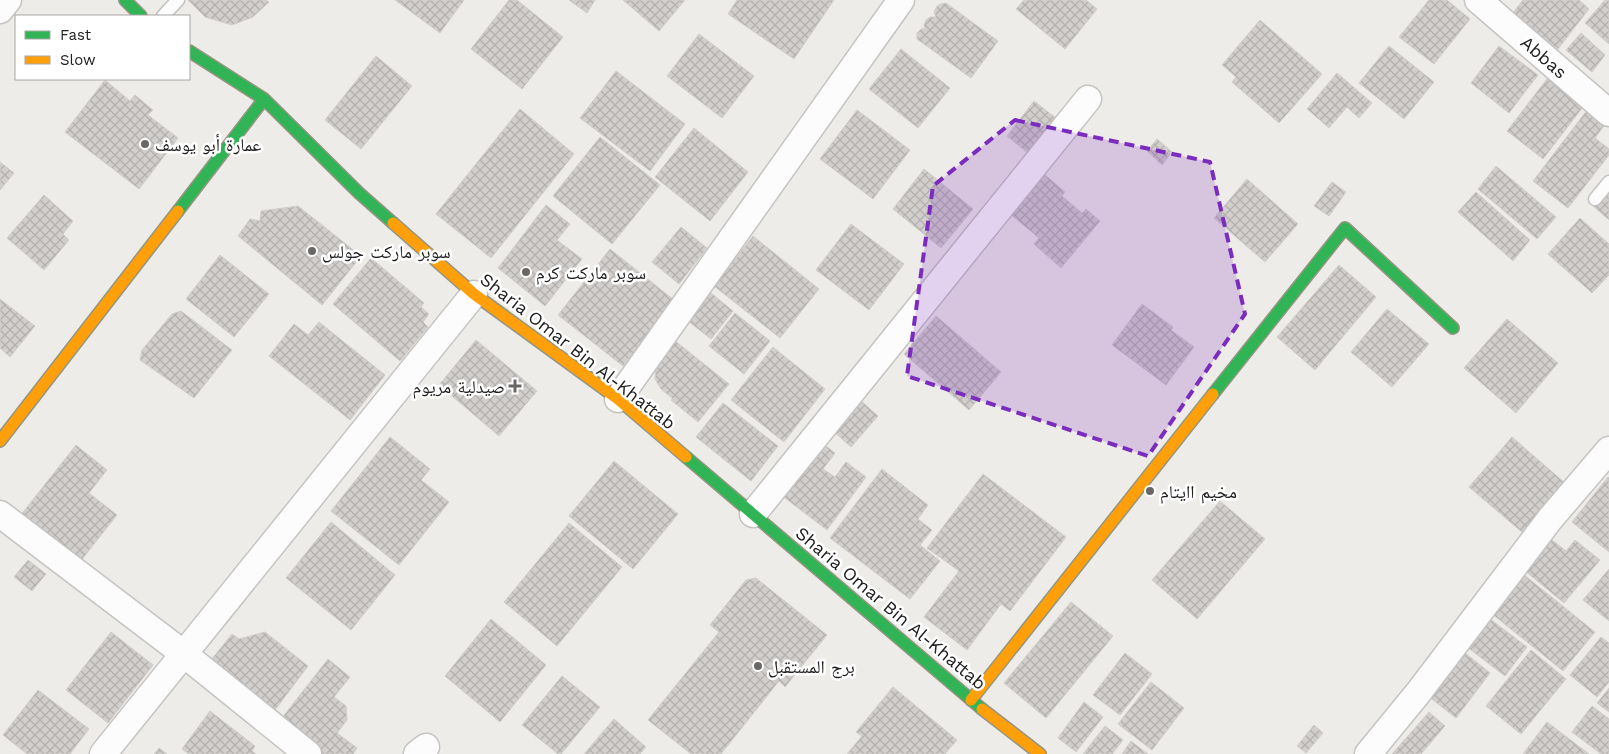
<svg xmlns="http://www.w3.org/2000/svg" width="1609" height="754" viewBox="0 0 1609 754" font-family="'Work Sans','Noto Naskh Arabic',sans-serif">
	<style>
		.building { fill: url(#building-cross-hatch); stroke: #d1ceca }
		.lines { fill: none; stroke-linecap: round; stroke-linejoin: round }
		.lane-casing { stroke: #c5c4c3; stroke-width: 15 }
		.street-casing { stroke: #c5c4c3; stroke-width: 29 }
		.fast-casing { stroke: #949682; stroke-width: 14 }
		.slow-casing { stroke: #949682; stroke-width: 14 }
		.lane { stroke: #fcfcfc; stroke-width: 12 }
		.street { stroke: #fcfcfc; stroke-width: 26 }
		.fast { stroke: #30b455; stroke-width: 11 }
		.slow { stroke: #ff9f0a; stroke-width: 11 }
		.marked { fill: #7b2cbf; fill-opacity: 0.2; stroke: #7b2cbf; stroke-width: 4; stroke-dasharray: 10 6; stroke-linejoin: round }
		.poi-dot { fill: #686766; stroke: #fff; stroke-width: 2 }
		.labels { text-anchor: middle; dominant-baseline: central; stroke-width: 5; stroke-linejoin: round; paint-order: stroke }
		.street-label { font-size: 18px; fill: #202020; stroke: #fff }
		.poi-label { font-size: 18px; fill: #202020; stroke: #fff; text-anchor: start }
	</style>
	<defs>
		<pattern id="building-cross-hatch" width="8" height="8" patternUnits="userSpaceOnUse" patternTransform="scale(1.25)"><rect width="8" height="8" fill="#d1cecc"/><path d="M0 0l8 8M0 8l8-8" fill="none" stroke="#b3b1af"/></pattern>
	</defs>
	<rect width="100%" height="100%" fill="#eeece9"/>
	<path class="building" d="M188 0H266L269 2 253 17 232 25 205 17Z
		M395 0H464L440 33Z
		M509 0H517L563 37 522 89 471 49Z
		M569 0H595L587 13Z
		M623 0H685L659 31Z
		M737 0H834L794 59 728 14Z
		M1024 0H1086L1097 9 1065 49 1016 9Z
		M1429 0H1447L1470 19 1434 64 1399 37Z
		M1523 0H1579L1589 9 1558 49 1512 14Z
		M1605 0H1609V44L1585 23Z
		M946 3 998 41 971 78 917 39V33L921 29H925L924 25 926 20 930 17H936L934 12 937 6 941 4Z
		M1260 20 1322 74 1279 123 1232 82 1236 77 1222 65Z
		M1581 33 1605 55 1592 72 1566 50Z
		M699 34 754 76 722 118 667 76Z
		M1389 46 1434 82 1404 119 1359 83Z
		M1499 46 1538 75 1509 113 1471 83Z
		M901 49 950 88 918 128 869 89Z
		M376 56 412 86 361 149 325 120Z
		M616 71 685 124 650 171 580 118Z
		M1337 73 1372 103 1359 118 1347 107 1329 128 1307 109Z
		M1550 75 1586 103 1543 159 1507 131Z
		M105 80 130 101 135 95 153 110 148 115 178 138 139 189 65 132Z
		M1034 101 1056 118 1028 153 1007 136Z
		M520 109 574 154 491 258 436 214Z
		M1588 109 1606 123 1595 138 1609 149V155L1568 208 1533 181Z
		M857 110 910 150 873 199 820 159Z
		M694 128 748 172 710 221 655 177Z
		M600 137 660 185 612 244 553 196Z
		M1157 139 1172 152 1162 165 1147 151Z
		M0 162 14 173 0 190Z
		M1496 166 1556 217 1537 239 1478 189Z
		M924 169 973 209 941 248 893 209Z
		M1044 174 1065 192 1062 196 1082 213 1086 209 1100 221 1061 268 1034 244 1039 238 1010 214Z
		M1247 179 1298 224 1265 262 1214 218Z
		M1332 182 1346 192 1329 216 1314 206Z
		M1609 186V220L1592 205Z
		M1476 192 1530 240 1513 261 1458 212Z
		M44 195 73 221 63 234 69 240 44 270 7 238Z
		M546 205 570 224 557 240 582 259 545 306 498 268Z
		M298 206 361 256 322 305 238 236 250 219 260 221 261 211Z
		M1580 218 1609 244V275L1592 293 1548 254Z
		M851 224 904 264 869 310 816 270Z
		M681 227 707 248 679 284 652 262Z
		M753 236 819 289 780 338 714 286Z
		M610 249 674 300 623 366 558 315Z
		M220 255 269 294 234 337 186 299Z
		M371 258 424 303 421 307 429 314 423 322 428 327 400 361 333 304Z
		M1339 265 1376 297 1315 370 1277 337Z
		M711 293 733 311 711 339 688 321Z
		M0 299 35 326 10 357 0 348Z
		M1142 304 1173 327 1171 330 1194 347 1166 385 1112 345Z
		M1387 309 1429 344 1392 387 1351 352Z
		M181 311 232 350 194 398 140 360 142 350 172 314Z
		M735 313 770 341 744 374 709 346Z
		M936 316 1001 372 969 410 904 354Z
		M1507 319 1558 363 1516 413 1464 368Z
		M319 322 385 375 350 420 269 356 294 324 308 335Z
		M476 340 537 391 499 436 439 385Z
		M674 340 729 384 698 422 671 400 673 399 661 389 655 379 656 364Z
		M773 347 825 389 784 442 731 400Z
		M860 400 878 416 851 447 832 430Z
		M723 403 778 446 751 481 696 437Z
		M390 437 430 469 421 480 449 502 399 565 331 511Z
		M1512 437 1565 483 1523 533 1469 487Z
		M821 442 835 453 823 469 835 477 846 462 866 477 827 530 781 495Z
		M76 445 107 470 89 493 117 515 79 563 20 516Z
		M614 461 678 514 633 569 569 516Z
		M882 469 928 505 918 519 932 530 920 545 940 561 910 599 830 538Z
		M983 474 1066 537 1010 611 1001 604 967 650 924 617 959 571 927 548Z
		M1608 477 1609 478V552L1572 522Z
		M1220 501 1265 539 1197 619 1152 580Z
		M331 522 395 575 351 630 286 578Z
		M569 523 622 567 557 646 504 602Z
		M1546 535 1566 551 1575 540 1600 560 1564 603 1519 566Z
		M28 560 46 574 32 591 14 577Z
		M1609 569V621L1583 600Z
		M1518 570 1595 632 1563 671 1486 609Z
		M756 578 827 635 785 687 779 681 721 754H691L648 720 719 632 710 625 746 580Z
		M1071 602 1113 636 1046 718 1004 683Z
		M1485 615 1527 647 1505 676 1463 644Z
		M491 619 546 665 500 722 445 676Z
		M111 632 153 665 108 723 66 690Z
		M265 632 308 666 272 714 207 665 232 634 239 639Z
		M1601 637 1609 643V682L1597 697 1570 675Z
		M1459 648 1490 673 1456 718 1424 693Z
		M1531 650 1566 679 1521 734 1486 706Z
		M1125 653 1152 674 1120 715 1093 695Z
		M328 659 350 677 334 697 346 706 347 720 337 733 357 748 353 754H317L278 723Z
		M562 676 600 707 561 754H558L522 725Z
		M1151 682 1184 708 1152 750 1118 724Z
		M893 687 957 740 945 754H847L862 736 856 732Z
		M1609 688V712L1597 703Z
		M38 690 89 729 70 754H27L3 735Z
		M1084 702 1103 717 1076 752 1058 738Z
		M1592 706 1609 719V754H1601L1572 732Z
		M210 711 255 746 252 751 256 754H189L182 749Z
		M1429 712 1445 726 1421 754H1392Z
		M614 719 646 747 640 754H584Z
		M1547 722 1589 754H1523Z
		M1314 725 1323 733 1306 753 1297 746Z
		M1105 726 1123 740 1112 754H1083Z
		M1131 741 1148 754H1122Z
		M159 748 167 754H154Z"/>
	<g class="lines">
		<g class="lane-casing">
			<path id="lane" d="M163 16 178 0
				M1595 199 1609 182"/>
		</g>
		<g class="street-casing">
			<path id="street" d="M1478 0 1609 113
				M0 10 8 0
				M618 399 901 0
				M0 514 184 654 308 754
				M753 514 1088 99
				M103 754 474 294
				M417 754 426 747
				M1368 754 1418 693 1550 519 1609 450"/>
		</g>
		<g class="fast-casing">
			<path id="fast" d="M125 0 141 16
				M189 51 264 99 359 193 393 223
				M178 211 264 99
				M1213 394 1345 228 1453 328
				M686 457 982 709"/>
		</g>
		<g class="slow-casing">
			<path id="slow" d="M393 223 474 294 618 399 686 457
				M0 441 178 211
				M971 700 1213 394
				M982 709 1040 754"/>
		</g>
		<use href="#lane" class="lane"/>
		<use href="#street" class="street"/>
		<use href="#fast" class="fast"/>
		<use href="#slow" class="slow"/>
	</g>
	<path class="marked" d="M1015 120 1210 162 1245 314 1148 456 907 376 933 186Z"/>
	<g class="poi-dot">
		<circle cx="145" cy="144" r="5"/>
		<circle cx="312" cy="251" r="5"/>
		<circle cx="526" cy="272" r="5"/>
		<path d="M512.5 378.5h5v5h5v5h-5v5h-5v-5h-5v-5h5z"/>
		<circle cx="1150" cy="491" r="5"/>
		<circle cx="758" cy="666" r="5"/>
	</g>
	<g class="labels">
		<g class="street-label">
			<text transform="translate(1544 57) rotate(41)">Abbas</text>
			<text transform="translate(578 351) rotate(38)">Sharia Omar Bin Al-Khattab</text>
			<text transform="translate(891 608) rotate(40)">Sharia Omar Bin Al-Khattab</text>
		</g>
		<g class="poi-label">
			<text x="155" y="144">عمارة أبو يوسف</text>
			<text x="322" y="251">سوبر ماركت جولس</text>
			<text x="536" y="272">سوبر ماركت كرم</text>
			<text x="505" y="386" text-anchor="end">صيدلية مريوم</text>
			<text x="1160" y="491">مخيم اايتام</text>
			<text x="768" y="666">برج المستقبل</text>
		</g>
	</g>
	<rect x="15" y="15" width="175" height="65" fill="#ffffff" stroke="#a6a6a6"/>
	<rect x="25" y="31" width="25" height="8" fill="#30b455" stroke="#a6a6a6"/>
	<text x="60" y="40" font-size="15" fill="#202020">Fast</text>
	<rect x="25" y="56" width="25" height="8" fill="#ff9f0a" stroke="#a6a6a6"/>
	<text x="60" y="65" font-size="15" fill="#202020">Slow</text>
</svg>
